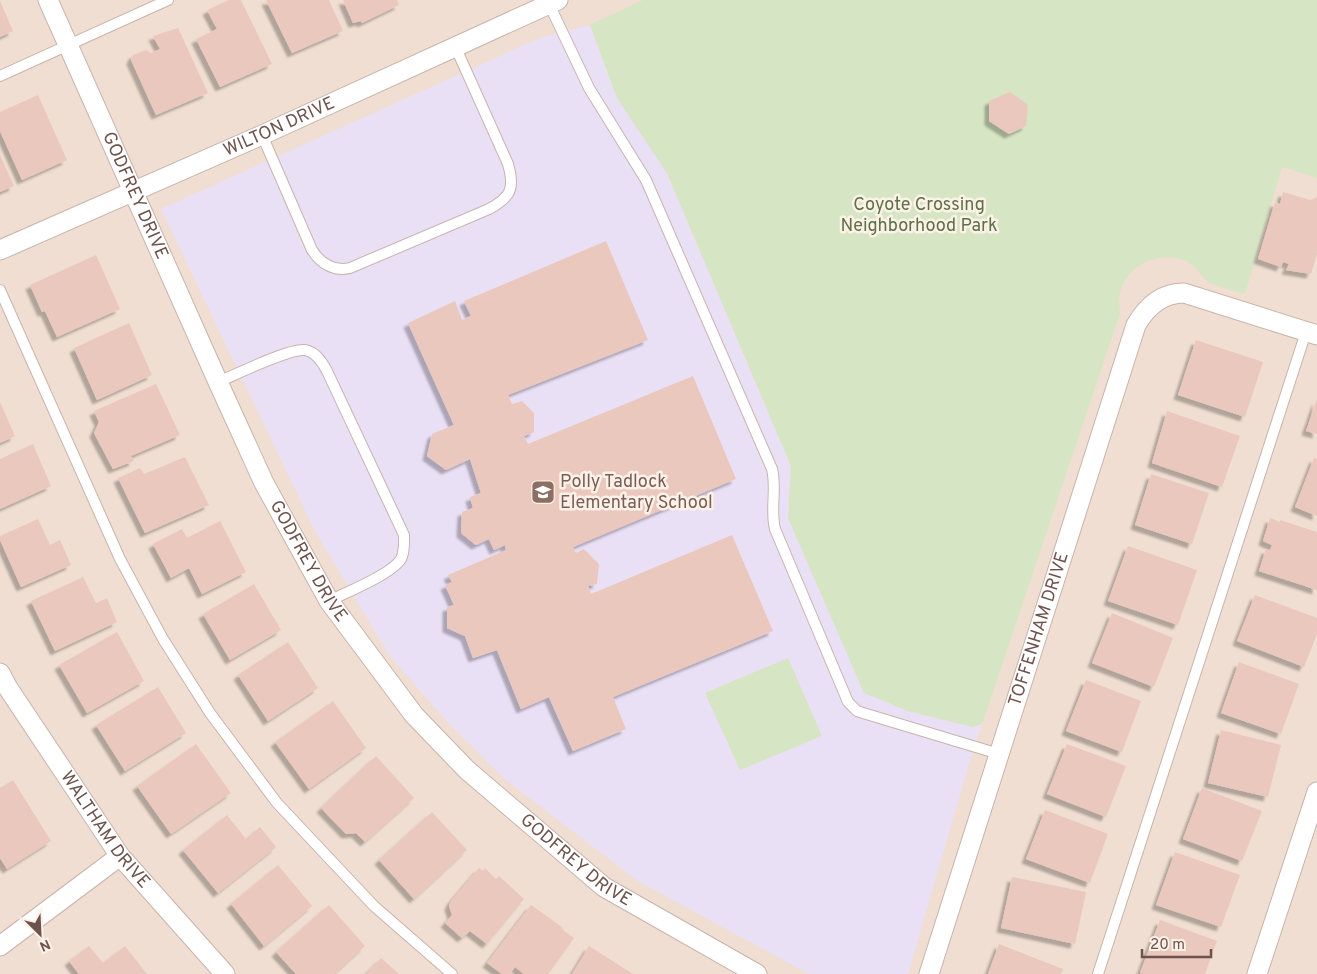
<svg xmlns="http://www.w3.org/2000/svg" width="1317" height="974" viewBox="0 0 1317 974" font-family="Overpass,sans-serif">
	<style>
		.residential { fill: #f0ded2 }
		.education { fill: #eae0f5 }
		.green { fill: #d6e5c3 }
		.building { fill: #ebc8bd; filter: url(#shadow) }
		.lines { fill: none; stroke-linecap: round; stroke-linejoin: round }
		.lane-casing { stroke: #c8b4ab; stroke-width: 12 }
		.street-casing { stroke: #c8b4ab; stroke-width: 21 }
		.lane { stroke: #fff; stroke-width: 10 }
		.street { stroke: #fff; stroke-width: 19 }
		.labels { text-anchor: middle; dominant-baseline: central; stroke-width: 5; stroke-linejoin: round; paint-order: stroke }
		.street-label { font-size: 18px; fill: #6e534c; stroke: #fdf1e8 }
		.park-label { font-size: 18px; fill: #5a7245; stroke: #fdf1e8 }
		.education-label { font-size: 18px; fill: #785e54; stroke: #fdf1e8; text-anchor: start }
	</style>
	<defs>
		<filter id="shadow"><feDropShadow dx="-4.5" dy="4.5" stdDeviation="1" flood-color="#0004"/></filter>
	</defs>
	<rect width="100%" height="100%" fill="#f9ede3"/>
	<path class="residential" d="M0 0H1317V974H0Z"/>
	<path class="education" d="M590 25 617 98 667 173 791 466 788 518 864 692 908 711 973 727 982 724 968 767 908 974H809L638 881 507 781 450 725 389 655 315 531 161 209 542 37Z"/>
	<path class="green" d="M643 0H1317V178L1282 167 1245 294C1237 291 1213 286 1208 282 1200 276 1199 267 1186 261 1158 249 1123 266 1119 298 1119 303 1120 309 1120 314L982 724 973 727 908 711 864 693 788 518 791 466 667 173 617 98 590 25Z
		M788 658 822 736 740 770 705 693Z"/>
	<path class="building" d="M229 0H241L272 64 220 87 196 39 217 29 207 10Z
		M266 0H329L343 31 292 53Z
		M343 0H397L399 5 362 23 361 21 353 23Z
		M0 1 13 31 0 37Z
		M178 28 208 93 156 115 131 60 133 55 146 50 151 53 160 49 153 36Z
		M1010 92 1028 105 1026 126 1009 134 989 121V101Z
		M38 95 67 160 22 180 0 131V112Z
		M0 155 14 186 0 192Z
		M1283 192 1310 200 1317 197V254L1311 274 1286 270 1289 264 1283 262 1281 267 1258 259 1275 202 1280 204Z
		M606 241 648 340 508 395 512 404 522 401 534 413V432L524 436 528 444 693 376 736 479 573 547 576 553 584 549 599 564 597 584 588 586 591 594 732 535 773 631 613 697 626 729 573 751 549 697 521 709 497 650 473 658 465 636 447 628V607L454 605 445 585 452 582 448 575 506 550 505 545 494 550 489 539 476 545 461 533 462 512 473 508 470 497 481 493 470 459 446 470 427 456 432 434 454 425 408 323 455 301 462 320 471 316 464 301Z
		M96 255 120 309 57 337 45 311 42 312 30 285Z
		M129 323 152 375 97 400 74 348Z
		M1196 340 1263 362 1245 417 1178 395Z
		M156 384 180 435 131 456 134 461 113 469 94 433 99 422 94 411Z
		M1317 399V434L1306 431Z
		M0 402 15 436 0 443Z
		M1167 411 1240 436 1222 487 1152 463Z
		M33 444 51 486 0 509V459Z
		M185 457 209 505 145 533 118 478 140 468 144 474Z
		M1314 458 1317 459V516L1295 507Z
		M1151 474 1209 493 1192 544 1135 525Z
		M1270 518 1280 522V520L1317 532V590L1259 571 1266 549 1270 550 1272 545 1263 541Z
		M38 519 50 545 60 540 71 565 21 587 0 540V536Z
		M220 521 246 572 202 594 189 568 171 578 153 544 182 529 187 538Z
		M1128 546 1197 570 1178 625 1108 601Z
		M83 577 96 603 107 598 117 622 55 651 31 601Z
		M254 584 281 630 230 660 203 614Z
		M1255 595 1317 618V634L1304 667 1237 641Z
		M1112 613 1173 638 1154 687 1092 663Z
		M117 632 144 681 87 713 59 665Z
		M288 642 318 688 268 721 238 675Z
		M1239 662 1299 684 1281 734 1221 713Z
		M1086 680 1141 701 1122 752 1066 731Z
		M158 687 186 733 125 771 96 725Z
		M333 701 366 748 309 789 275 742Z
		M1221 730 1281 745 1268 797 1208 783Z
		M196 744 231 793 171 834 137 786Z
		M1067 744 1126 766 1106 817 1047 794Z
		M376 756 414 798 365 842 356 833 346 834 321 808Z
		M13 780 51 841 7 869 0 858V788Z
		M1202 788 1262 811 1242 861 1183 839Z
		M1045 810 1108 834 1090 883 1026 859Z
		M432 812 467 850 414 899 379 860Z
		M227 815 246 839 260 827 276 847 218 893 183 850Z
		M1175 852 1240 875 1221 927 1156 905Z
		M278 865 312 906 264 946 231 904Z
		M479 868 483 871 485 868 496 879 499 876 524 899 487 944 470 931 462 938 445 923 452 915 449 906 451 901Z
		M1012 877 1086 892 1075 944 1001 928Z
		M329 905 365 946 334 974H296L276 952Z
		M531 905 562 927 563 930 574 938 548 974H524L515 967 510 974H502L487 963Z
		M1160 920 1217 941 1205 974H1144L1140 973Z
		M999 944 1063 969 1061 974H988Z
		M89 946 103 963 125 946 147 974H79L69 961Z
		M589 946 633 974H572Z
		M381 958 399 974H366Z"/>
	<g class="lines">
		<g class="lane-casing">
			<path id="lane" d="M549 4 589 88 646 180 772 469C777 489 770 510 775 529L848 702 857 711 863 713 999 754
				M0 76 168 0
				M262 135 312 250C320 263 334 272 350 268L489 209C511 197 515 189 508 164L455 46
				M0 290 120 559 163 639 210 713 277 803 374 906 452 974
				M218 382C235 375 289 348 305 350 316 352 322 362 327 371L404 535C404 543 405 551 401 559 392 574 347 592 329 601
				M1098 974 1306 332"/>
		</g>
		<g class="street-casing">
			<g id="street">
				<path id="s1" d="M48 0 218 382 264 483 329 601 414 715 467 770 604 887 757 974"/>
				<path id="s2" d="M0 250 262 135 558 0"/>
				<path id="s3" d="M0 673 8 688 120 856 225 974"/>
				<path d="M0 946 120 856"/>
				<path id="s4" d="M929 974 1136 325C1147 306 1162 293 1184 293L1317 335"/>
				<path d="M1257 974 1317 792"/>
			</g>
		</g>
		<use href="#lane" class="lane"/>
		<use href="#street" class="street"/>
	</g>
	<defs>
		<g id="school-square" transform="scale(1.25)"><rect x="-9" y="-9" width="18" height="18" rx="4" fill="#8d6e63" stroke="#fdf1e8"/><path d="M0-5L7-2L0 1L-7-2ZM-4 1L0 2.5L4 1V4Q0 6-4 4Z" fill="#fff"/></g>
	</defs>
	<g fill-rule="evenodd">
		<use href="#school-square" x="543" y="492"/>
	</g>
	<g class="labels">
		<g class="street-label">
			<text stroke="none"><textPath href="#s2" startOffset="305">WILTON DRIVE</textPath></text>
			<text stroke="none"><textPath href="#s1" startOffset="214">GODFREY DRIVE</textPath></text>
			<text stroke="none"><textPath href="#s1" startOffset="619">GODFREY DRIVE</textPath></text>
			<text stroke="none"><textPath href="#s4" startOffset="362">TOFFENHAM DRIVE</textPath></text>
			<text stroke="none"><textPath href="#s3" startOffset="189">WALTHAM DRIVE</textPath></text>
			<text stroke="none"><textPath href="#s1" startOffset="1024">GODFREY DRIVE</textPath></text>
		</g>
		<g class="park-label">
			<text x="919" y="205">Coyote Crossing<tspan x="919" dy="21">Neighborhood Park</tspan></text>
		</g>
		<g class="education-label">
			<text x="560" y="482">Polly Tadlock<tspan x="560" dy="21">Elementary School</tspan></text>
		</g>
	</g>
	<g transform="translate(40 934) rotate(156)" stroke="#fdf1e8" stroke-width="4" paint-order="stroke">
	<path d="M0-4L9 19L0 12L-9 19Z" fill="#6e534c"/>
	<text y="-8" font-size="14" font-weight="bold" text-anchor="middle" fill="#6e534c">N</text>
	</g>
	<path d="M1142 949v8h69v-8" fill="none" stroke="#6e534c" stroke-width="2.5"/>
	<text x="1150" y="949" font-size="15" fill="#6e534c" stroke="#fdf1e8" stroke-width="4" paint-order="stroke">20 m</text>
</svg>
